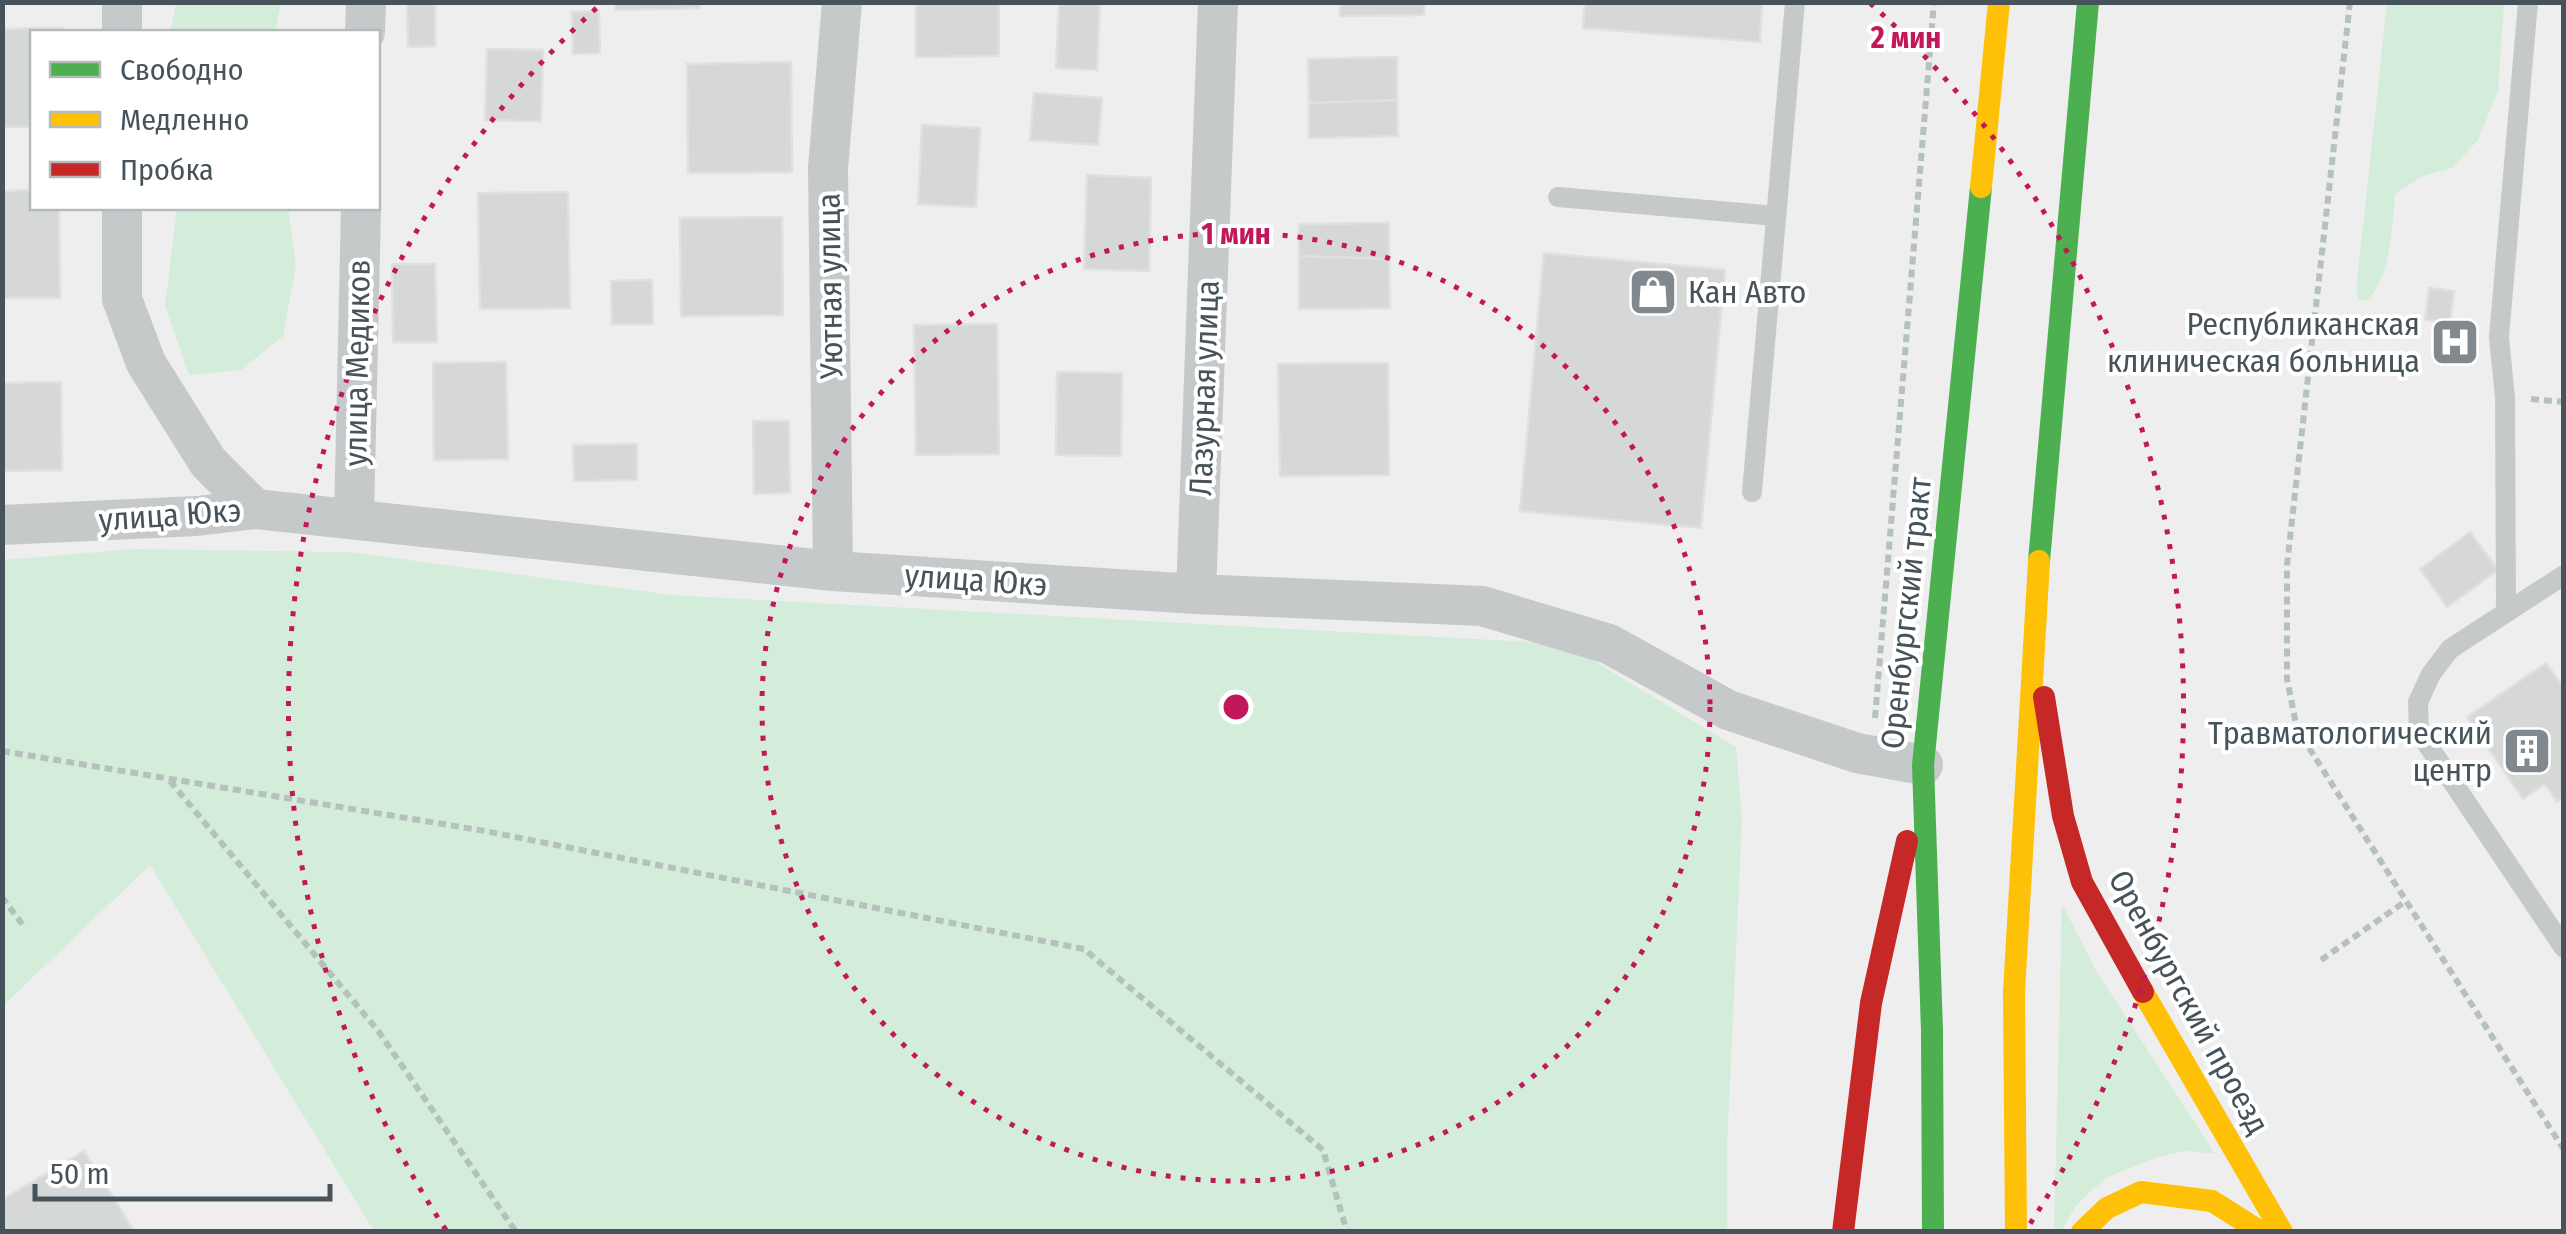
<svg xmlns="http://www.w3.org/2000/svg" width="2566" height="1234" viewBox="0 0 2566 1234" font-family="'Fira Sans Condensed',sans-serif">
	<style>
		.green { fill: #d3edda }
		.building { fill: #d6d7d7; stroke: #e0e0e1; stroke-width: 2.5 }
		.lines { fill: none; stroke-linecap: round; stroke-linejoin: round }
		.path { stroke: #b5c1bc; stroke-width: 6; stroke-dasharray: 8 5; stroke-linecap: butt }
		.lane { stroke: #c6c9ca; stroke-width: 20 }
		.street { stroke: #c6c9ca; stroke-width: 40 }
		.fast { stroke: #4caf50; stroke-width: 22 }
		.slow { stroke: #ffc107; stroke-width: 22 }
		.jam { stroke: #c62828; stroke-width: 22 }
		.ring { fill: none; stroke: #c2185b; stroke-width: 5; stroke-dasharray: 5 10 }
		.labels { text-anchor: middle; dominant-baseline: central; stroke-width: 8; stroke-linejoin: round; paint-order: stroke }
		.street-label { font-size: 32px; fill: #46535a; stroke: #fff }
		.poi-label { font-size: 32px; fill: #46535a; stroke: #fff; text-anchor: end }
		.centre { fill: #c2185b; stroke: #fff; stroke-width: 5 }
		.ring-label { font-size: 30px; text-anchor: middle; font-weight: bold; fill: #c2185b; stroke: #fff; stroke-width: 8; stroke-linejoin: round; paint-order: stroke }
	</style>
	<rect width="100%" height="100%" fill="#efeeee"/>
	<path class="green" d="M176 3V2L281 3 275 32H170Z
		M2387 3H2504L2498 91 2478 140 2452 168 2423 176 2395 194C2393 224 2390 281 2366 301L2359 300 2356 291Z
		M177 208H288L296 266 283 336 241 370 189 375 165 306Z
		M134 549 349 552 672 595 1566 644 1736 747 1742 820 1727 1147V1231H374L150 865 3 1006V560Z
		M2062 904 2097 972 2215 1154 2185 1151 2158 1157 2107 1177 2077 1204 2061 1231 2054 1232Z"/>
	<path class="building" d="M407 2H435V46L408 47Z
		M615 2H700V8L615 10Z
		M916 2H999V56L916 57Z
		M1059 2H1100L1097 70 1056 68Z
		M1340 2H1424V15L1340 16Z
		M1585 2H1762L1760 42 1583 28Z
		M599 11 600 53 573 54 572 12Z
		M63 28V32H32V127H2V29Z
		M487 49 543 50 541 121 485 120Z
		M1397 57V100L1309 103 1308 59Z
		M791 62 792 172 688 173 687 64Z
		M1034 93 1102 98 1098 145 1030 140Z
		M1397 100 1398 136 1309 138V103Z
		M922 125 980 128 976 207 918 204Z
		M1087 175 1151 178 1149 271 1084 269Z
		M32 190V208H59L60 298H2V191Z
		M568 192 570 308 480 309 478 193Z
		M782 217 783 315 681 316 680 218Z
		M1389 223V259L1299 256V224Z
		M1544 253 1725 270 1701 528 1520 511Z
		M1299 256 1389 259 1390 308 1299 309Z
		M392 264H435L437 342H393Z
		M652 280 653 324H612L611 281Z
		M2429 288 2454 291 2450 323 2425 320Z
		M997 324 999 454 916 455 914 325Z
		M506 362 508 459 434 460 433 363Z
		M1388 363 1389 475 1280 476 1278 364Z
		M1057 372 1122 373 1121 456 1056 455Z
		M61 382 62 470 2 471V383Z
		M753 421H789L790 493 754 494Z
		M637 444V480L574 481 573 445Z
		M2470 532 2498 570 2447 607 2420 569Z
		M2546 663 2564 688V797L2557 802 2545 784 2523 799 2467 717Z
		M84 1151 132 1228 126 1232H2V1200Z"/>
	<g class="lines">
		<path class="path" d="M2350 2 2287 565V679L2297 729 2564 1150
			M2531 399 2564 402
			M1875 718 1934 2
			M2 751 485 831 1084 949 1323 1150 1347 1232
			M170 781 379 1032 516 1232
			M2 897 25 928
			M2321 960 2406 901"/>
		<path class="lane" d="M1558 197 1776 216
			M1752 492 1795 2
			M2564 575 2450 649 2431 674 2418 702 2419 732 2564 948
			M2506 613 2505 398 2499 337 2528 2"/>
		<path class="street" d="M122 32V2
			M365 32 366 2
			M122 208V299L146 363 208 462 255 509
			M354 519 361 208
			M2 525 197 516 255 509 833 571 1196 594 1482 606 1609 644 1728 710 1857 753 1923 765
			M833 571 828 168 842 2
			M1196 594 1218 2"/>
		<path class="fast" d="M2039 561 2088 2
			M1933 1232 1932 1031 1923 765 1981 187"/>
		<path class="slow" d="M1981 187 1999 2
			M2143 992 2282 1232
			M2016 1232 2014 992 2039 561
			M2082 1232 2107 1208 2141 1192 2212 1201 2261 1232"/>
		<path class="jam" d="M2044 697 2063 816 2082 882 2143 992
			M1843 1232 1871 1003 1907 841"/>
	</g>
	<g class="ring">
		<circle cx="1236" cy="707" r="474"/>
		<path d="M446 1230A947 947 0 0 1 602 3M1870 3A947 947 0 0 1 2026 1230"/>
	</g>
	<defs>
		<g id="shop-square" transform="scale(2.5)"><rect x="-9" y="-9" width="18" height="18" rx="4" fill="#81898e" stroke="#fff"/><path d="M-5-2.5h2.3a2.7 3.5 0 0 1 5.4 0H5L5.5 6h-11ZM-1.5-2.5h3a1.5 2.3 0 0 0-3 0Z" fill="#fff"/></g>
		<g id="hospital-square" transform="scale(2.5)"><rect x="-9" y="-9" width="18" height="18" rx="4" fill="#81898e" stroke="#fff"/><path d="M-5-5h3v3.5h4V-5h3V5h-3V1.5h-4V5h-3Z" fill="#fff"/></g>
		<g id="building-square" transform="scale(2.5)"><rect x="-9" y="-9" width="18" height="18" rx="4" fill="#81898e" stroke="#fff"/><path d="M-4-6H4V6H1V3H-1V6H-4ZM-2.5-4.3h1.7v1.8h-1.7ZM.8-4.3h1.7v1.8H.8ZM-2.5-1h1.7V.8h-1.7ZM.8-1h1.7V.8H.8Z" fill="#fff"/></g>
	</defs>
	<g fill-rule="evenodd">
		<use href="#shop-square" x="1653" y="292"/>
		<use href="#hospital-square" x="2455" y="342"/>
		<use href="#building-square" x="2527" y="751"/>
	</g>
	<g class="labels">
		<g class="street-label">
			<text transform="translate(830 286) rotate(-91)">Уютная улица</text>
			<text transform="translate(357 363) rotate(-89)">улица Медиков</text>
			<text transform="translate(1204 388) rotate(-88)">Лазурная улица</text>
			<text transform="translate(170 515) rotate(-4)">улица Юкэ</text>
			<text transform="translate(976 580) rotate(4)">улица Юкэ</text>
			<text transform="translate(1906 613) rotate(-84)">Оренбургский тракт</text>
			<text transform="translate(2189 1002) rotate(61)">Оренбургский проезд</text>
		</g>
		<g class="poi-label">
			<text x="1688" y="292" text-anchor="start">Кан Авто</text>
			<text x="2420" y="324">Республиканская<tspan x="2420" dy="37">клиническая больница</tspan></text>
			<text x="2492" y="733">Травматологический<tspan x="2492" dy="37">центр</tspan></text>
		</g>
	</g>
	<circle cx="1236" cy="707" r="15" class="centre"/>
	<g class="ring-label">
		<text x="1906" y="48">2 мин</text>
		<text x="1236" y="244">1 мин</text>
	</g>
	<rect width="2566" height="1234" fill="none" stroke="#46535a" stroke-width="10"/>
	<rect x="30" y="30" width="350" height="180" fill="#ffffff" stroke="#b5babd" stroke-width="2.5"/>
	<rect x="50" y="62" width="50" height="15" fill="#4caf50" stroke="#b5babd" stroke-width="2.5"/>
	<text x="120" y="80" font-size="30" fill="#46535a">Свободно</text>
	<rect x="50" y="112" width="50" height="15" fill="#ffc107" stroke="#b5babd" stroke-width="2.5"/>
	<text x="120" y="130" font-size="30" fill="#46535a">Медленно</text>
	<rect x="50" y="162" width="50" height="15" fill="#c62828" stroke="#b5babd" stroke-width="2.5"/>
	<text x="120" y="180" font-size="30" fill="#46535a">Пробка</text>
	<path d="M35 1184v15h295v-15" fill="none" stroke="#46535a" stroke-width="5"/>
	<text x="50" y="1184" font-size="30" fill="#46535a" stroke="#ffffff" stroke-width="8" paint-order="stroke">50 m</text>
</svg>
